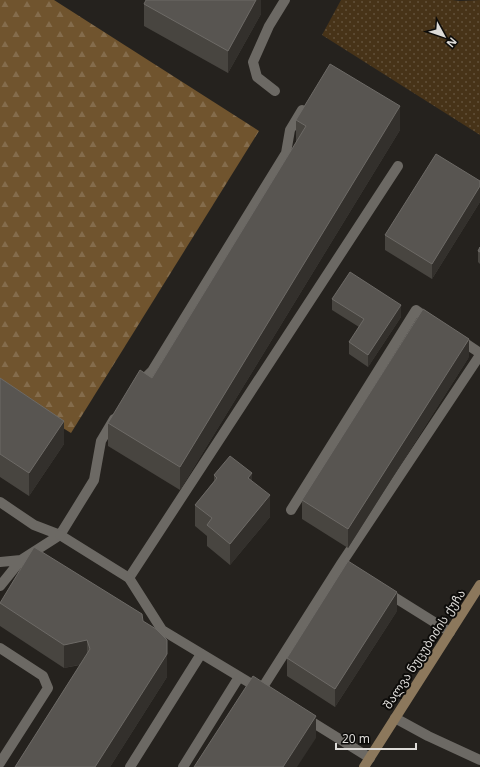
<svg xmlns="http://www.w3.org/2000/svg" width="480" height="767" viewBox="0 0 480 767" font-family="Georgia,'Noto Sans Georgian',serif">
	<style>
		.forest { fill: url(#forest-firs) }
		.park { fill: url(#park-dots) }
		.lines { fill: none; stroke-linecap: round; stroke-linejoin: round }
		.service { stroke: #6c6964; stroke-width: 10 }
		.minor { stroke: #6c6964; stroke-width: 10 }
		.secondary { stroke: #8c785c; stroke-width: 10 }
		.wall { fill: #484540 }
		.shaded-wall { fill: #33302c }
		.building { fill: #585551; stroke: #6d6a66 }
		.labels { text-anchor: middle; dominant-baseline: central; stroke-width: 4; stroke-linejoin: round; paint-order: stroke }
		.street-label { font-size: 12px; fill: #dddbd8; stroke: #0d0c0a }
	</style>
	<defs>
		<pattern id="forest-firs" width="22" height="20" patternUnits="userSpaceOnUse"><rect width="22" height="20" fill="#70542e"/><path d="M5 1l3.5 6h-7zM16 11l3.5 6h-7z" fill="#846c4c"/></pattern>
		<pattern id="park-dots" width="8" height="8" patternUnits="userSpaceOnUse"><rect width="8" height="8" fill="#473318"/><path d="M2 2h.1M6 6h.1" fill="none" stroke="#615039" stroke-width="1.8" stroke-linecap="round"/></pattern>
	</defs>
	<rect width="100%" height="100%" fill="#25221e"/>
	<path class="forest" d="M0 0H54L259 131 71 433 0 389Z"/>
	<path class="park" d="M341 0H452L460 1 480 0V135L322 35Z"/>
	<g class="lines">
		<path class="service" d="M275 91 257 77 253 62 269 26 285 0
			M459 339 480 353
			M138 385 152 371 286 153 290 130 302 110
			M0 502 34 525 60 535
			M291 510 416 310 432 321
			M0 562 21 560
			M129 578 398 166
			M0 586 21 560 60 535 94 480 101 441 114 419
			M386 592 450 632
			M0 648 43 676 48 688 0 763
			M261 690 341 564 480 355
			M395 718 428 736 480 760
			M130 767 201 654
			M183 767 239 677"/>
		<path class="minor" d="M60 535 129 578 162 630 260 689
			M304 717 370 758"/>
		<path class="secondary" d="M364 767 480 585"/>
	</g>
	<path class="wall" d="M261 0V14L228 73 144 26V4Z
		M296 120 400 130 180 490 108 446V423L152 378 296 143Z
		M480 181V202L432 279 385 250V235Z
		M480 247V264L478 262V251Z
		M332 299 401 317 368 367 349 354V342L359 327 332 310Z
		M469 357 348 548 302 519V500Z
		M0 378 64 444 29 496 0 477Z
		M214 475 252 481 270 517 230 565 207 546V536L195 526V505L214 481Z
		M0 602 143 621 167 677 110 767H15L80 665 64 668 0 626Z
		M397 611 335 707 287 676V658Z"/>
	<path class="shaded-wall" d="M256 0H261V14L228 73V51Z
		M400 106V130L180 490V467Z
		M480 186V202L432 279V264Z
		M401 305V317L368 367V355Z
		M469 339V357L348 548V529Z
		M64 421V444L29 496V473Z
		M252 473V495L248 478Z
		M270 495V517L230 565V544Z
		M397 592V611L335 707V689Z
		M87 640V663L64 668V645Z
		M167 640V677L110 767H95Z
		M316 716V738L297 767H283Z"/>
	<path class="building" d="M146 0H256L228 51 144 4Z
		M330 64 400 106 180 467 108 423 140 370 152 378 306 126 296 120Z
		M436 154 480 181V186L432 264 385 235Z
		M480 247V252L478 251Z
		M350 272 401 305 368 355 349 342 364 319 332 299Z
		M423 309 469 339 348 529 302 500Z
		M0 378 64 421 29 473 0 454Z
		M230 456 252 473 248 478 270 495 230 544 207 525 212 518 195 505 217 478 214 475Z
		M34 547 142 614 143 621 156 629 167 640V654L95 767H15L90 649 87 640 64 645 0 603Z
		M348 561 397 592 335 689 287 658Z
		M253 676 316 716 283 767H194Z"/>
	<g class="labels">
		<g class="street-label">
			<text transform="translate(424 649) rotate(-57)">შალვა ნუცუბიძის ქუჩა</text>
		</g>
	</g>
	<g transform="translate(444 36) rotate(130)" stroke="#0d0c0a" stroke-width="3" paint-order="stroke">
	<path d="M0-3L7 15L0 10L-7 15Z" fill="#dddbd8"/>
	<text y="-6" font-size="11" font-weight="bold" text-anchor="middle" fill="#dddbd8">N</text>
	</g>
	<path d="M336 743v6h80v-6" fill="none" stroke="#dddbd8" stroke-width="2"/>
	<text x="342" y="743" font-size="12" fill="#dddbd8" stroke="#0d0c0a" stroke-width="3" paint-order="stroke">20 m</text>
</svg>
